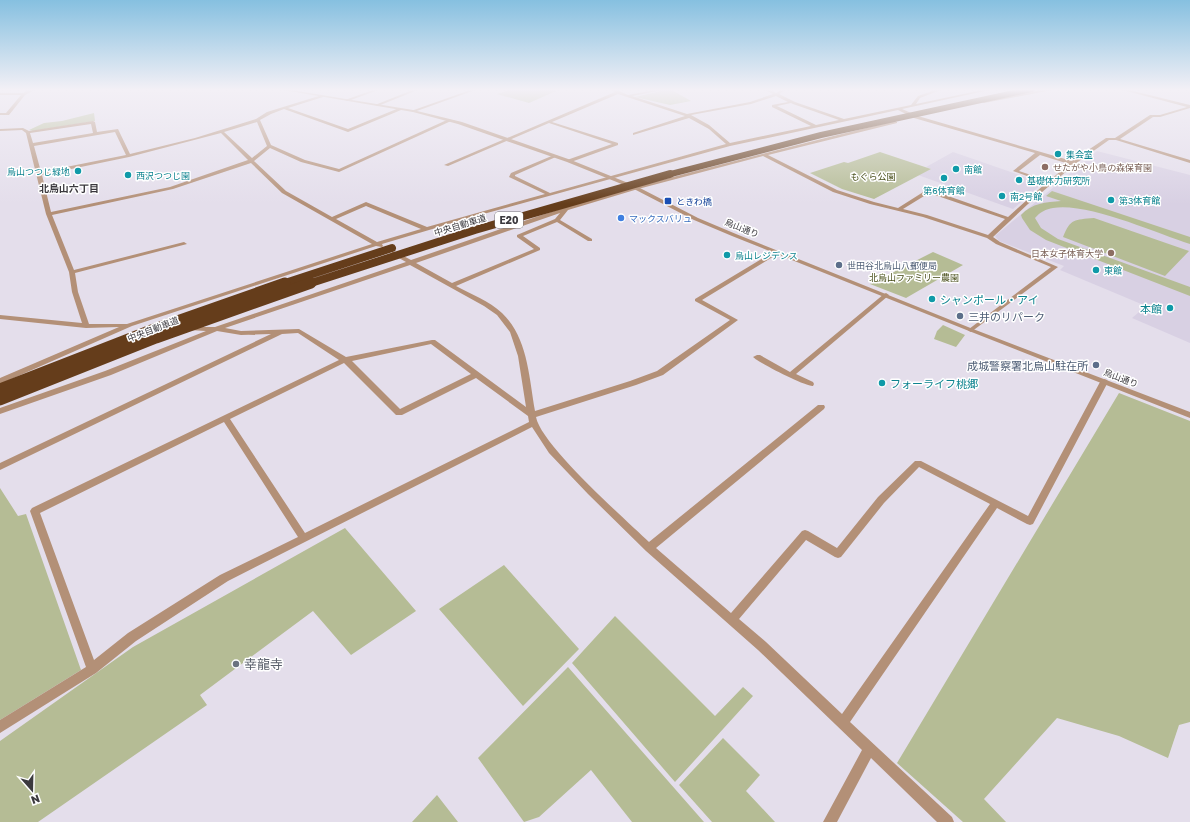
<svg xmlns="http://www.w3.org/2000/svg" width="1190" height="822" viewBox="0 0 1190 822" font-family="'Golos Text','Noto Sans JP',sans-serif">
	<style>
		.built { fill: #d8d0e3 }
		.green { fill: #b5bc95 }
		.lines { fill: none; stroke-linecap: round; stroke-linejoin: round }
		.minor { fill: #b39077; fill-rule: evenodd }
		.tertiary { fill: #b39077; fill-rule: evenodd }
		.motorway-bridge-far2 { stroke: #653d1b; stroke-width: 6 }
		.motorway-bridge-far1 { stroke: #653d1b; stroke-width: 8 }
		.motorway-bridge { stroke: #653d1b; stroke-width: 11 }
		.culture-dot { fill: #0f9aa8; stroke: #fff; stroke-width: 1.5 }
		.education-dot { fill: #8d6e63; stroke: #fff; stroke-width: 1.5 }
		.transit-dot { fill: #1a4fb4; stroke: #fff; stroke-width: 1.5 }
		.shop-dot { fill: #3f7fe0; stroke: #fff; stroke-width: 1.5 }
		.service-dot { fill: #5c6f8a; stroke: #fff; stroke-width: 1.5 }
		.worship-dot { fill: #6b7280; stroke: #fff; stroke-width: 1.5 }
		.labels { text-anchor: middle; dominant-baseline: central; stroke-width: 3; stroke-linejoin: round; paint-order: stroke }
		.far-culture-label { font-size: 9px; fill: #0d838f; stroke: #fff; text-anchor: start }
		.far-education-label { font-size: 9px; fill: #785e54; stroke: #fff; text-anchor: start }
		.far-park-label { font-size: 9px; fill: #464c17; stroke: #fff }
		.far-transit-label { font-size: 9px; fill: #164399; stroke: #fff; text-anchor: start }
		.far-shop-label { font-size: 9px; fill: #366cbe; stroke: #fff; text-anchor: start }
		.far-street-label { font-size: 9px; fill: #3b393e; stroke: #fff }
		.far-service-label { font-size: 9px; fill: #4e5e75; stroke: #fff; text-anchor: start }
		.far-neighbourhood-label { font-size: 10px; font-weight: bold; fill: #3b393e; stroke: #fff }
		.shield { fill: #fff; stroke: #767478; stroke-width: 1 }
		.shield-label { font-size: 10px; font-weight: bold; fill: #3b393e }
		.culture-label { font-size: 11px; fill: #0d838f; stroke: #fff; text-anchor: start }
		.service-label { font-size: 11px; fill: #4e5e75; stroke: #fff; text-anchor: start }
		.near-worship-label { font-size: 13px; fill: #5b616d; stroke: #fff; text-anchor: start }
	</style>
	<rect width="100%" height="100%" fill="#e4deeb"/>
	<path class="built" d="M1097 151 1190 175V343L1132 318 1146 306 1060 270 1064 266 999 241 995 236Z
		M953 152 1043 183 1013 209 918 175 931 169 926 167Z"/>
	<path class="green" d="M512 89H550L556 91 529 103 497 94Z
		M670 89 691 101 670 105 635 97Z
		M94 113 95 121 33 131 29 130 44 123 62 121Z
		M880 152 931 169 874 199 842 189 810 173 844 162 848 163Z
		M1052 191 1190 237V244C1156 233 1087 202 1053 208 1046 209 1040 212 1035 218L1041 228 1058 239 1190 287V296L1046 240 1030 230 1022 218 1021 215C1032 203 1046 202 1061 201L1046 196Z
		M1094 218 1189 251 1165 276 1063 237C1071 218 1074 220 1094 218Z
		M933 252 963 265 906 298 870 284Z
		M943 325 965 335 956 347 934 339 937 331Z
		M1119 393 1190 421V722L1179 725 1168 758 1119 736 1057 718 984 799 1006 822H963L897 763Z
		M0 488 18 516 26 514 81 670 0 720Z
		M345 528 416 611 351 655 313 611 200 695 207 705 38 822H0V741L133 647Z
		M504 565 579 649 523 706 439 609Z
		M615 616 715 716 743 687 753 696 675 782 572 663Z
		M568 667 704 822H632L591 770 539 817 524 822 478 758Z
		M723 738 760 775 746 791 775 822H712L679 785Z
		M437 795 458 822H412Z"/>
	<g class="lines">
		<path class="minor" d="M31 89H36L25 95 9 115H0V113H6L21 95H0V93H23Z
			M376 89H381L348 101 345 100Z
			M415 89H420L378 106 375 105Z
			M473 89H478L414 112 411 111Z
			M610 89H615L628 95 661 89H668L632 96 687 114 750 102 773 94 763 89H768L776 93 783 89H787L779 94 795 102 844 119 911 105 918 96 938 89H943L920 98 916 104 987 89H994L902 109 918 116 1072 161 1106 138H1115L1150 115H1160L1187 107 1119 89H1125L1190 105V108L1160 117H1153L1120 139 1190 160V163L1116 140H1109L1075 164 1028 204 993 237 1000 242 1058 267 971 332 969 331 968 330 969 329 1051 267 996 244 987 238 923 217 870 204 833 192 763 156 638 189 568 210 560 220 592 239V241H588L557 222 523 236 540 248V250L456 286C471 294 489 301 502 313 528 338 529 377 535 411L630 381 657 371 730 320 695 301V299L775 251H779V253L702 300 738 320 663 375 636 385 536 417C541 445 625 519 649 542L818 405H824L825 407 824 409 656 548 731 613 802 531 805 530 808 531 837 548 878 497 915 461H921L1028 516 1100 382 1104 379 1107 380 1108 382 1033 524 1030 525 1027 524 997 508 850 722 952 817 954 822H937L871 758 837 822H823L862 750 758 650 646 551 588 494 549 453 532 427 228 581 136 641 96 673 0 733V720L86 667 30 511 32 508 339 360 298 333 282 334 0 470V463L271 334 241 335 217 331 111 375 0 414V408L105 371 206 331 189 330 186 328 187 327H215L406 262 392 254V252H396L411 260C485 235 559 207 635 187 722 164 808 142 895 121L897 122V123L768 155 837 190 874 202 898 208 928 189 1008 217 1046 183 1013 171 1035 153 914 118 898 110 730 146 476 216 382 244 383 246 382 247 376 246 132 326 0 384V378L119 327 86 328 0 319V315L82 323 72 292 69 272 46 214 26 133 22 130 0 131V129L23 128 29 131 93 121 95 122 97 132 118 129 130 154 195 138 256 119 267 112 322 95 323 97 288 108 348 129 399 108H401V110L348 132 284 109 271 114 260 120 271 145 305 160 339 169 449 119 451 120V121L339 172 301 162 270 148 254 161 286 191 332 217 366 202 427 227 545 194 509 177 511 173 554 155 558 156 515 175V176L550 193 726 144 709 129 689 118 633 135V133L685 116 618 94 552 122 618 143V145L571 162H567V160L612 144 549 123 448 166 444 165 615 92ZM776 96 788 102 772 105V107L811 126 730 143 709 125 691 115 751 104ZM791 103 793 104 839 120 816 125 777 106ZM257 122 267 146 252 158 224 132ZM91 124 93 133 33 143 30 133ZM115 132 126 155 41 172 34 146ZM221 133 248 160 170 187 51 212 42 175 129 157ZM1040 155 1069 164 1049 181 1019 171ZM251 163 282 193 372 244 127 324H89L78 292 75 273 187 244 184 242 74 270 52 215 173 189ZM929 193 1005 219 988 235 927 215 903 209ZM366 206 421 229 377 242 336 219ZM560 213 555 219 517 235V237L534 249 452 283 416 263ZM410 265 484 306 497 315 510 332 518 356 526 407 435 340H432L346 357 299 329 241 331 225 328ZM431 344 471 374 400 409 352 361ZM344 363 396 415H402L476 378 528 416 529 422 305 533 230 419ZM224 422 298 537 220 575 128 633 94 660 40 513ZM919 467 990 504 842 714 766 642 739 619 806 540 835 557 838 558 841 557 884 503Z
			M1007 89H1014L1025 92 1023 93Z
			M1047 89H1081L1079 90H1052L984 103 982 102Z
			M886 293 889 295 888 296 796 374 813 382 814 384 813 386C806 387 759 363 753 357L757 355H760L790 372 884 294Z"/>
		<path class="tertiary" d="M277 89H285L413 110 462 122 571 160 638 187 698 218 736 234 973 329 1190 412V418L969 331 732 236 694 220 634 189 567 162 458 124 413 112Z"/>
		<path class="motorway-bridge-far2" d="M667 175 821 135 1032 89"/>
		<path class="motorway-bridge-far1" d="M282 284 392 248
			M308 284 475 230 670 174"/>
		<path class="motorway-bridge" d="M0 389 146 332 285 283
			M0 400 156 338 311 283"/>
	</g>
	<linearGradient id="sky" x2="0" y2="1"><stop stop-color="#86c0e0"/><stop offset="0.44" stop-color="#f3f0f6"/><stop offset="1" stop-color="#f3f0f6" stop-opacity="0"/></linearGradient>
	<rect width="1190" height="204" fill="url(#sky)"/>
	<g class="culture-dot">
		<circle cx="1058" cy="154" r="4"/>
		<circle cx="956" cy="169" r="4"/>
		<circle cx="78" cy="171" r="4"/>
		<circle cx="128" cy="175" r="4"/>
		<circle cx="944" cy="178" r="4"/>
		<circle cx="1019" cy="180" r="4"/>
		<circle cx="1002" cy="196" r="4"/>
		<circle cx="1111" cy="200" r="4"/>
		<circle cx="727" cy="255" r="4"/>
		<circle cx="1096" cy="270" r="4"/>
		<circle cx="932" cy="299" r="4"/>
		<circle cx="1170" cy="308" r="4"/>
		<circle cx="882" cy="383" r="4"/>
	</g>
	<g class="education-dot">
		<circle cx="1045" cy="167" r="4"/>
		<circle cx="1111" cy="253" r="4"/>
	</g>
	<rect class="transit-dot" x="664" y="197" width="8" height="8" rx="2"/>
	<circle class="shop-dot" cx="621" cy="218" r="4"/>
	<g class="service-dot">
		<circle cx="839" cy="265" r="4"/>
		<circle cx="960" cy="316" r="4"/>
		<circle cx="1096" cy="365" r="4"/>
	</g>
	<circle class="worship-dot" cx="236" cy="664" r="4"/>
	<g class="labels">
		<g class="far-culture-label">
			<text x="1066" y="154">集会室</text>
			<text x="964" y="169">南館</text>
			<text x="70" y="171" text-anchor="end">烏山つつじ緑地</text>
			<text x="136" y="175">西沢つつじ園</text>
			<text x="1027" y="180">基礎体力研究所</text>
			<text x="944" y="190" text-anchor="middle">第6体育館</text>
			<text x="1010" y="196">南2号館</text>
			<text x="1119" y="200">第3体育館</text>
			<text x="735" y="255">烏山レジデンス</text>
			<text x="1104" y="270">東館</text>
		</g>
		<g class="far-education-label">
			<text x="1053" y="167">せたがや小鳥の森保育園</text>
			<text x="1103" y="253" text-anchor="end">日本女子体育大学</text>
		</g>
		<g class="far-park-label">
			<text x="873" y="176">もぐら公園</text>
			<text x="914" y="277">北烏山ファミリー農園</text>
		</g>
		<g class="far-transit-label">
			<text x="676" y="201">ときわ橋</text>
		</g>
		<g class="far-shop-label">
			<text x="629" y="218">マックスバリュ</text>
		</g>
		<g class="far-street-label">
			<text transform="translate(460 225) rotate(-17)">中央自動車道</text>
			<text transform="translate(742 228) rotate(22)">烏山通り</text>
			<text transform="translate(153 329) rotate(-21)">中央自動車道</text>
			<text transform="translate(1121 378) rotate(21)">烏山通り</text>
		</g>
		<g class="far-service-label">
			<text x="847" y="265">世田谷北烏山八郵便局</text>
		</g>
		<g class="far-neighbourhood-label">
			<text x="69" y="188">北烏山六丁目</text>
		</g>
		<rect class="shield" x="495" y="212" width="28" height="16" rx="3"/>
		<g class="shield-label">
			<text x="509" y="220">E20</text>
		</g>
		<g class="culture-label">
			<text x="940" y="299">シャンポール・アイ</text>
			<text x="1162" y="308" text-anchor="end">本館</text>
			<text x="890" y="383">フォーライフ桃郷</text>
		</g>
		<g class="service-label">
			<text x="968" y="316">三井のリパーク</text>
			<text x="1088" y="365" text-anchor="end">成城警察署北烏山駐在所</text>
		</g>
		<g class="near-worship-label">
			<text x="244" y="664">幸龍寺</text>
		</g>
	</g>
	<g transform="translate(32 790) rotate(160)" stroke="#ffffff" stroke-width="3" paint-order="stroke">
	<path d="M0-3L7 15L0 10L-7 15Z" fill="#3b393e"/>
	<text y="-6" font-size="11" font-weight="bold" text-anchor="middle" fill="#3b393e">N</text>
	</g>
</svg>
